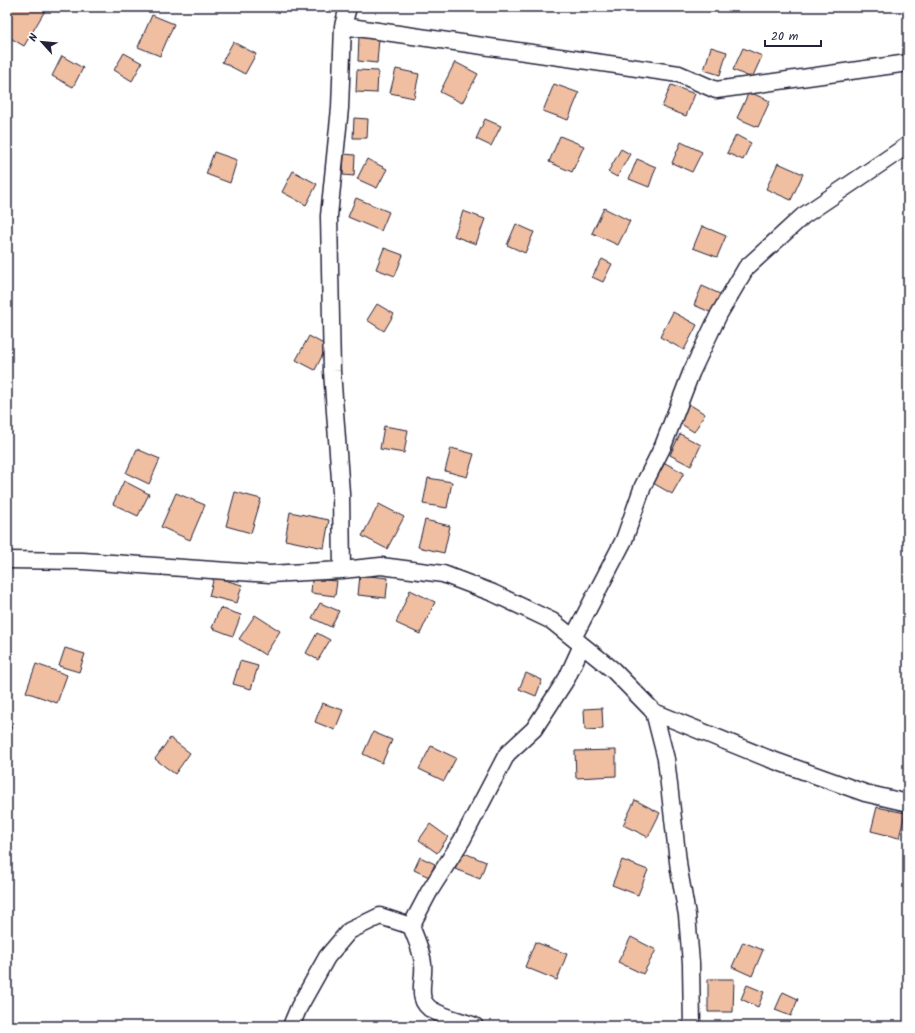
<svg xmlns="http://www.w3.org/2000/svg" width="915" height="1033" viewBox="0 0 915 1033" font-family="Kalam,sans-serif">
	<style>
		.building { fill: #f0bea1; stroke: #22223b }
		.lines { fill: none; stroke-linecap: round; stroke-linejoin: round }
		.minor-casing { stroke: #22223b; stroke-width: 19 }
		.minor { stroke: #fff; stroke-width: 16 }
	</style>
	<rect width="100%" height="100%" fill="#fff"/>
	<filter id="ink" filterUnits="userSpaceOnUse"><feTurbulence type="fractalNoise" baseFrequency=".025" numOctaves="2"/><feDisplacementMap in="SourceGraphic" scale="8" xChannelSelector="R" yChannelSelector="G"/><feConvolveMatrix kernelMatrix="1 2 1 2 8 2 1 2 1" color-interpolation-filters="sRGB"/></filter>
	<g filter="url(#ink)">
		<path class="building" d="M11 7H42L46 9 24 46 7 36V13Z
			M152 15 174 24 160 56 138 47Z
			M359 36 379 38 377 63 358 61Z
			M233 42 256 54 245 74 222 62Z
			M711 47 727 52 720 75 704 70Z
			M743 48 762 56 752 78 733 70Z
			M124 53 142 63 132 81 114 70Z
			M62 56 83 68 73 87 52 76Z
			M455 62 478 74 462 103 440 92Z
			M396 69 419 74 414 98 390 93Z
			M357 70 378 71 377 93 356 92Z
			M554 84 579 93 568 120 543 111Z
			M671 85 695 94 686 116 662 107Z
			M749 92 770 101 758 127 737 118Z
			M354 118 368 119 367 138H353Z
			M485 119 501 126 491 146 476 139Z
			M736 135 751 143 743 160 727 153Z
			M560 136 584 146 572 172 549 162Z
			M681 142 702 152 692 172 672 163Z
			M621 149 630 154 617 177 608 172Z
			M214 152 237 160 230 183 206 174Z
			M344 154 355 155 354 176 343 175Z
			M367 159 387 169 377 188 357 179Z
			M637 159 656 167 649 187 629 179Z
			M778 163 803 174 791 200 766 189Z
			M293 171 317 184 306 205 282 192Z
			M356 198 389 212 381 231 348 217Z
			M604 208 630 221 618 245 592 233Z
			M463 211 485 219 476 244 454 236Z
			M516 224 534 232 525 253 507 245Z
			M702 226 726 236 717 257 693 248Z
			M384 248 403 255 395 276 376 269Z
			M602 259 612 264 603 282 592 277Z
			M702 286 720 294 712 313 694 305Z
			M377 304 394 314 384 331 367 320Z
			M673 312 697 325 684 350 660 337Z
			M309 336 327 346 315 370 296 360Z
			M689 404 705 414 694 432 678 422Z
			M384 426 408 430 404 453 380 449Z
			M680 434 701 445 691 466 670 455Z
			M451 448 474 454 467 477 445 471Z
			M137 449 160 459 149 484 126 473Z
			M665 463 684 473 672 494 653 483Z
			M428 478 452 482 447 508 423 504Z
			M124 481 149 494 138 516 113 504Z
			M235 492 261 499 251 533 226 526Z
			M176 493 205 505 190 540 161 527Z
			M379 504 404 517 387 549 362 536Z
			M290 512 329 520 324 548 285 540Z
			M425 520 450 526 444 553 418 547Z
			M360 575 388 578 386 598 358 595Z
			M214 577 242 585 237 603 209 596Z
			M312 579 337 581 335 596 311 593Z
			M410 590 435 602 420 634 396 623Z
			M320 603 339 611 331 627 312 618Z
			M220 608 241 615 233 636 212 628Z
			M255 615 280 631 265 655 239 639Z
			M317 633 330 640 318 660 306 653Z
			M65 648 85 654 79 672 59 666Z
			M240 661 258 666 251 689 233 684Z
			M36 664 67 675 57 703 26 692Z
			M526 673 542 680 536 696 519 689Z
			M322 703 343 710 335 730 315 722Z
			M602 708 603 729 585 730 584 709Z
			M7 724 12 727 7 737Z
			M373 732 392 740 382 763 363 754Z
			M170 738 190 753 175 774 155 759Z
			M431 746 456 758 444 781 419 769Z
			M616 750V776L576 778 575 751Z
			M635 800 660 813 648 837 623 825Z
			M877 807 905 813 899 838 871 831Z
			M430 824 448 837 437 853 419 840Z
			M462 852 486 862 480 879 455 869Z
			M420 857 435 864 429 877 414 870Z
			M622 860 648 870 638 895 612 885Z
			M631 937 656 950 643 974 618 962Z
			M535 942 567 954 557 980 525 967Z
			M743 942 763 950 752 976 732 967Z
			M708 979H734L733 1012H708Z
			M747 985 764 992 758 1007 741 999Z
			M783 992 798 999 791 1016 775 1010Z"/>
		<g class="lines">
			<g class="minor-casing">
				<path id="minor" d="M348 7 343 26 340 108 329 216 332 371 341 493 342 570 381 566 443 574 493 593 552 621 613 670 654 712 666 759 679 870 687 915 691 963 692 1026
					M343 26 679 74 716 90 908 63
					M7 560 83 561 270 574 342 570
					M573 638 624 540 643 486 663 446 691 373 719 314 746 268 803 216 908 145
					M654 712 767 758 865 793 908 803
					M411 926 429 892 462 840 507 754 534 729 567 678 582 645
					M291 1026 299 1007 327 957 349 931 380 916 411 926C416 939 422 951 423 964 425 981 414 1001 434 1011 447 1018 462 1021 475 1026"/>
			</g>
			<use href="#minor" class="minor"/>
		</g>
	</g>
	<rect width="915" height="1033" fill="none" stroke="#fff" stroke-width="24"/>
	<rect x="12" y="12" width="891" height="1009" fill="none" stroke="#22223b" stroke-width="1.5" filter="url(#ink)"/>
	<g transform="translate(42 42) rotate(297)" stroke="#ffffff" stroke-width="3" paint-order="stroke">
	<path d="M0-3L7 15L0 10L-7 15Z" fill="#22223b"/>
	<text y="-6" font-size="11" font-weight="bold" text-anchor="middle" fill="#22223b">N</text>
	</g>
	<path d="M765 40v6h56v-6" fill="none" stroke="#22223b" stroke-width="2"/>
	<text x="771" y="40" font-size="12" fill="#22223b" stroke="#ffffff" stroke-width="3" paint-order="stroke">20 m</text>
</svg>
